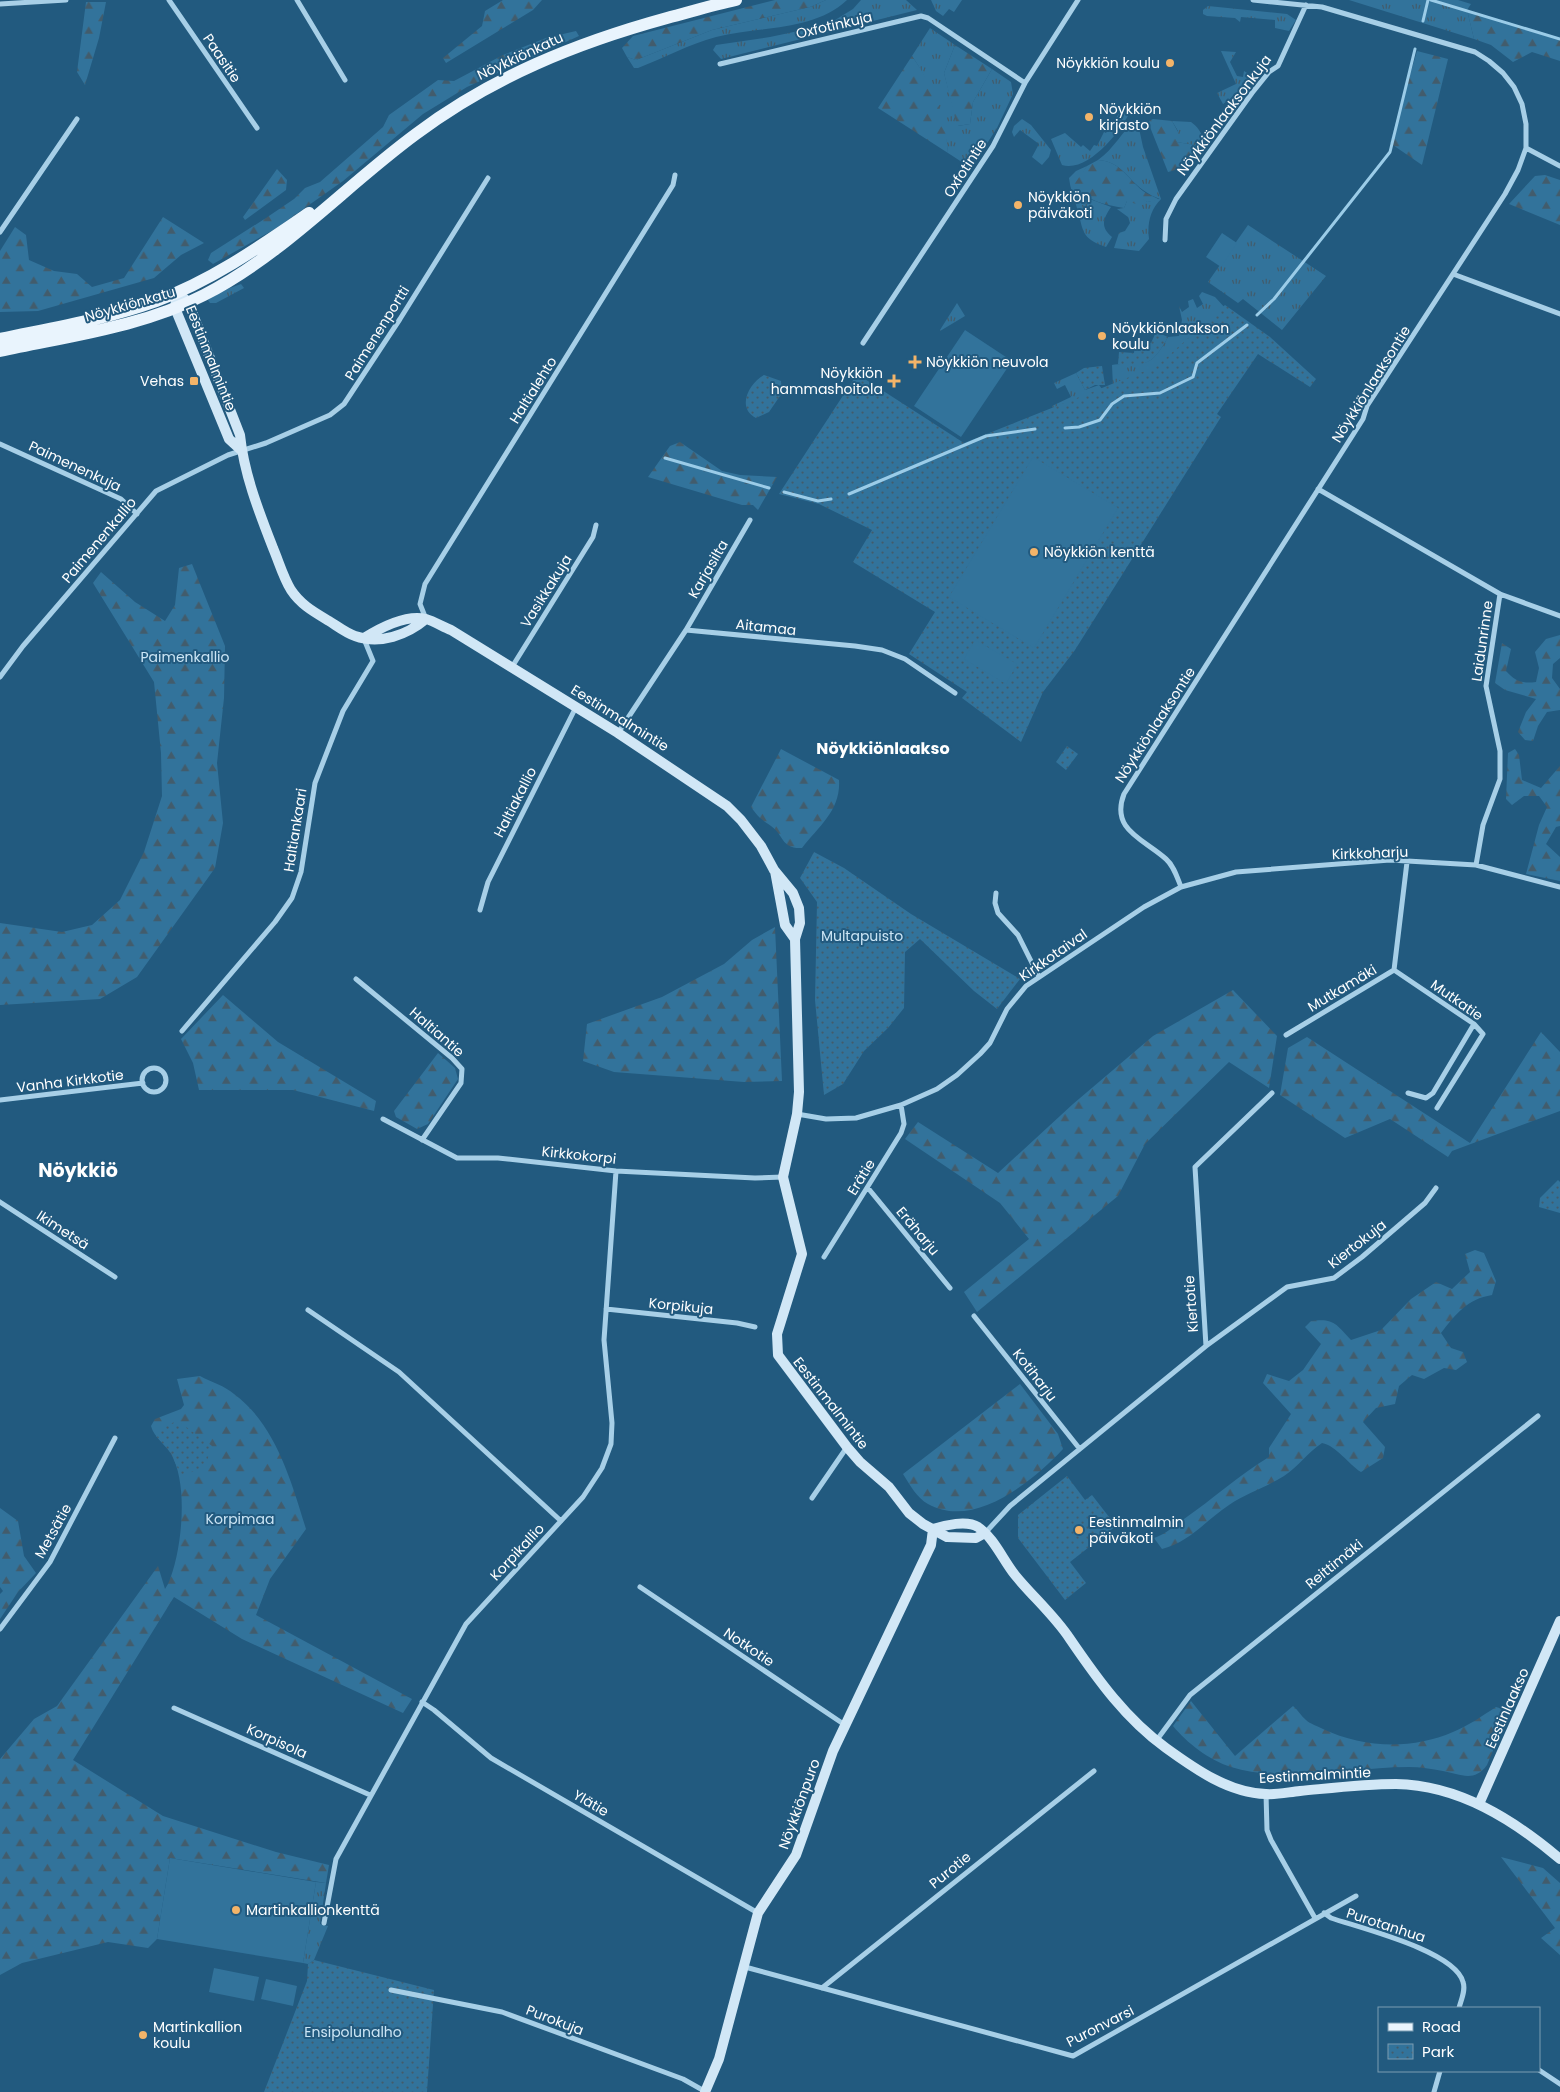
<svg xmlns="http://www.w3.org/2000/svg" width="1560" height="2092" viewBox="0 0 1560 2092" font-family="Poppins,sans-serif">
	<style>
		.grass { fill: url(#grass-tufts) }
		.forest { fill: url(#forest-firs) }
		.park { fill: url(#park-dots) }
		.pitch { fill: #32739b }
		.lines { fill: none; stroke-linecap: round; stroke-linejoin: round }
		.stream { stroke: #9bcce8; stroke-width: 3 }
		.street { stroke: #a7cfe7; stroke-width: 5 }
		.secondary { stroke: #d1e7f6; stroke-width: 10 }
		.primary { stroke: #e9f4fd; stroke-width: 12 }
		.poi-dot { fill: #f3b469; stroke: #225a7f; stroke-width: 2 }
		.labels { text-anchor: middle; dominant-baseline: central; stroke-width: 4; stroke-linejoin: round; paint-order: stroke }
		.street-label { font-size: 14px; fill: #fff; stroke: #225a7f }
		.poi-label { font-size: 14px; fill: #fff; stroke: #225a7f; text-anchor: start }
		.park-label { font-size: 14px; fill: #cbe5f5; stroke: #225a7f }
		.quarter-label { font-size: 16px; font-weight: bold; fill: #fff; stroke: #225a7f }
		.district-label { font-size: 19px; font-weight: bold; fill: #fff; stroke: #225a7f }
	</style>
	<defs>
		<pattern id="grass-tufts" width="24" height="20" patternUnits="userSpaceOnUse" patternTransform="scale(1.25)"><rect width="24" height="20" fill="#32739b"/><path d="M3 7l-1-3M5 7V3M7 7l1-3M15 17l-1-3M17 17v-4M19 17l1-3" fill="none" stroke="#425c6c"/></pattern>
		<pattern id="forest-firs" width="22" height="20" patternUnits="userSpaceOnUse" patternTransform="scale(1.25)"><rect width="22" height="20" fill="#32739b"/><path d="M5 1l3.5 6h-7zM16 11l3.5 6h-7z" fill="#425c6c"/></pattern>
		<pattern id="park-dots" width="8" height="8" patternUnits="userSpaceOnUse" patternTransform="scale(1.25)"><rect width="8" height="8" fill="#32739b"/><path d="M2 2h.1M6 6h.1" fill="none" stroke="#425c6c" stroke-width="1.8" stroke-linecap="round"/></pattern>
	</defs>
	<rect width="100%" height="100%" fill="#225a7f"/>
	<path class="grass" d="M826 0H847C813 32 758 26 716 37 689 44 664 58 638 68H634L627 57 636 60 712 30 810 7Z
		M861 0H906L917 10 721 59 713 50 716 45 770 37 827 25 853 9Z
		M931 0H962L954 12 949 9 943 16 936 11Z
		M1349 0H1458L1471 4 1467 10 1474 39Z
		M1208 6 1287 14 1296 20 1289 31 1275 28V20L1241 17 1240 22 1235 18 1207 16 1203 14V10Z
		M930 28 955 45 944 73 958 126 970 124 973 102 992 69 1011 82 1013 94 997 128 971 168 948 153C946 123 929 80 912 56Z
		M1221 51 1236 52 1230 62 1237 76 1243 77 1244 71 1257 79 1223 104 1217 93 1236 84Z
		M1129 107 1131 110C1121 131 1088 173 1062 165L1051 139 1065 133 1081 147 1083 145 1090 151 1094 145 1097 146 1104 132 1106 133 1122 109 1125 111Z
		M1022 119 1031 125 1051 150 1049 157 1042 165 1032 157 1039 144 1020 130 1014 137 1012 132 1014 126Z
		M1137 119 1143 147 1161 199C1150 210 1147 224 1149 239L1139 251 1114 248 1119 233 1125 231 1130 223 1128 217 1117 209 1124 208 1127 201 1142 198 1147 202 1160 199C1155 197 1150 195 1146 192 1128 181 1122 161 1098 160 1114 149 1122 131 1137 119Z
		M1172 121 1191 122C1199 128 1206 137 1200 146L1177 142 1174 138 1178 131Z
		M1087 166 1078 181 1082 196 1111 207C1103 219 1100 227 1112 237L1106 247C1080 238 1084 231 1077 208 1074 198 1070 188 1069 178L1076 171Z
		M1248 225 1326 276 1282 330 1243 299 1238 303 1208 282Z
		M241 284 244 288 216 303H210L208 300 219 292Z
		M1202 292 1215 297 1226 309 1180 361 1113 386 1112 365C1145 360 1148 373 1168 337L1179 336 1182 320 1179 306 1182 312 1189 307 1188 301 1193 299 1197 308 1203 304 1199 296Z
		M957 303 965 316 940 331V330Z
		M1076 373 1085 390 1099 385 1102 389 1057 416 1052 406 1071 397 1065 385 1057 389 1054 383Z
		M316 1882 326 1883 320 1924 328 1926 314 1960 308 1964 303 1963Z"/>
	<path class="forest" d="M503 0H542L533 10 446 63 443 58 482 26 485 11Z
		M775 0H826L810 7 712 30 636 60 627 57 622 48 633 36Z
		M86 2H106L99 38 85 85 77 72Z
		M1467 10 1560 39V61L1532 52 1513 62 1491 45 1474 39Z
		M576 31 579 36 467 87 423 114 343 181 275 229 213 264 208 260 211 253 266 218 294 199 305 188 320 182 383 127 389 115 438 80 454 81 503 55 546 38Z
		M955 45 992 69 973 102 970 124 957 126 944 73Z
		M1417 51 1448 59 1422 165 1390 143Z
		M912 56C933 86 946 117 948 153L878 108Z
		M1153 119 1172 121 1178 132 1175 138 1177 142 1200 146 1186 167 1168 172 1150 127 1149 121Z
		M1098 160C1122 161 1128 181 1146 193 1150 195 1155 197 1160 200L1147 202 1142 199 1136 204 1127 201 1124 208C1105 205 1086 200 1073 186L1087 166Z
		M277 169 287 180 286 190 245 220 243 217Z
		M1545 175 1560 180V225L1509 204 1535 176Z
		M163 217 204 243 181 255 154 278 38 311 0 312V251L15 227 26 235 29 260 54 271 77 274 92 287 124 278Z
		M680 442 722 471 740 475 777 477 758 510 753 505H742L648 477 670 446Z
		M192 564 225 646 224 698 217 763 223 823 215 868 137 977 100 999 0 1005V923L62 932 92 925 120 900 144 852 162 796 161 753 154 682 93 583 101 572 135 602 165 621 175 605 179 568Z
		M1560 635V658L1553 664 1552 678 1560 689V710L1547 712 1538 726 1533 741 1525 740 1518 732 1526 712 1536 699 1505 690 1495 683 1502 643 1511 649 1506 671C1515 681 1522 684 1536 682L1539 668 1535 652 1546 639Z
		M781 749 839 780C841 810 819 826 802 848 781 849 784 835 771 826 761 819 759 818 751 807Z
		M1515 749 1519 755 1522 780 1541 788 1560 766V826L1556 827 1546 844 1560 857V881L1526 874 1539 825 1547 807 1539 796H1524L1512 805 1506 799 1508 753Z
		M775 927 782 1081 744 1082 614 1072 583 1061 587 1024 662 997 724 964 752 940Z
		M1233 990 1277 1036 1269 1088 1229 1062 1145 1144 1118 1196 977 1312 964 1292 1029 1239 1000 1203 905 1139 918 1122 998 1173 1073 1104 1153 1036Z
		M223 995 278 1042 376 1101 374 1111 293 1090H199L193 1063 181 1039Z
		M1541 1032 1560 1052V1111L1452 1151 1448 1157 1390 1119 1345 1138 1280 1095 1288 1048 1307 1037 1470 1143Z
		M438 1053 455 1068 458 1079 428 1124 417 1129 396 1117 394 1111Z
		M1475 1250 1484 1253 1496 1281 1492 1295C1467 1299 1456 1314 1441 1333L1451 1348 1463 1352 1467 1362 1456 1370 1444 1368 1424 1379 1412 1375 1399 1386 1395 1404 1376 1408 1363 1422 1385 1447 1383 1458 1361 1472C1348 1464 1337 1446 1322 1443 1308 1452 1298 1467 1284 1476 1267 1487 1247 1493 1229 1505 1206 1520 1190 1542 1162 1549L1154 1538C1166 1534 1174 1526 1184 1519 1213 1499 1239 1475 1269 1457V1448L1291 1414 1263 1383 1267 1374 1289 1381 1303 1370 1321 1344 1305 1327 1311 1321C1334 1318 1336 1324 1351 1340L1381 1330 1411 1299 1436 1282 1452 1289 1470 1272 1465 1254Z
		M200 1376C211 1382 225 1386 234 1394 276 1425 291 1481 306 1529L270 1579 256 1615 412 1699 403 1713 242 1639 174 1597 73 1760 163 1816 276 1852 329 1865 326 1883 170 1858 157 1939 148 1948 108 1942 22 1963 0 1975V1759L34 1719 57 1706 158 1566 165 1589 168 1584C182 1553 189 1484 171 1454 166 1444 154 1438 151 1426L155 1419 181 1409 184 1405 177 1379Z
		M1020 1384 1058 1434 1063 1449C1033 1481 974 1530 928 1504 917 1498 910 1485 903 1474Z
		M0 1508 18 1521 24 1556 36 1573 18 1592 0 1619V1594L3 1591 0 1587Z
		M1191 1701 1235 1756 1293 1706C1298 1710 1301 1716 1306 1720 1310 1724 1318 1726 1323 1729 1363 1748 1412 1750 1453 1732 1468 1726 1482 1716 1496 1707L1509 1711 1487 1765C1474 1783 1460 1774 1443 1771 1432 1769 1420 1767 1409 1767 1349 1767 1289 1784 1231 1767 1209 1760 1187 1743 1173 1726Z
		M1501 1857 1543 1868 1560 1883V1955L1541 1938 1555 1928Z"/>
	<path class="park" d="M1225 305 1270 337 1316 379 1310 387 1258 354 1217 414 1221 417 1075 650 1043 692 1021 742 962 698 967 692 909 654 935 612 853 562 872 530 819 504 779 494 857 374 964 443 1157 366Z
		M1156 332 1168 337C1153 364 1148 366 1118 364L1119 352 1134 353 1135 343 1142 339 1151 343Z
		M1102 366 1105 385H1095L1085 390 1076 373 1084 368Z
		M764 375 781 381 782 393 769 412 756 418C736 408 749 383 764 375Z
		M1067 746 1078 754 1066 770 1056 762Z
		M814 852 844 868 911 914 1020 979 997 1009 974 991 920 939 905 952 904 1008 888 1028 864 1051 843 1084 824 1095 815 1000 817 902 800 878Z
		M1558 1180 1560 1182V1213L1539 1207 1540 1198Z
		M178 1421 212 1446 205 1467 181 1476 171 1453 156 1436 166 1425Z
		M1067 1476 1085 1500 1092 1495 1116 1526 1070 1562 1086 1583 1065 1600 1018 1538V1515Z
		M314 1960 434 1990 427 2092H264L307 1981 308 1964Z"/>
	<path class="pitch" d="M1222 233 1237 243 1221 267 1206 257Z
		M965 330 1012 361 961 437 914 406Z
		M1033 457 1118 508 1034 648 949 597Z
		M975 640 1017 664 1006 684 964 659Z
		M170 1858 316 1882 303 1963 157 1939Z
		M214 1968 259 1977 254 2001 209 1992Z
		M266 1979 297 1986 293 2006 261 1999Z"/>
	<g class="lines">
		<path class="stream" d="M1431 0 1560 39
			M1423 21 1428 0
			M1257 315 1274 299 1390 152 1415 49
			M1065 428 1079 427 1100 420 1112 404 1124 396 1160 393 1193 377 1197 363 1247 325
			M665 458 769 488
			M784 492 818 501 831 499
			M849 494 986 436 1035 429"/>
		<path class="street" d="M169 0 257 128
			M297 0 345 80
			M0 4 66 0
			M720 64 921 16 928 18 1025 83
			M1526 148 1560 166
			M0 232 77 119
			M1165 240 1166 219 1176 199 1252 93 1269 72 1278 66 1306 5
			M1453 274 1560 314
			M863 343 993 146 1025 83 1078 0
			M0 444 121 499 137 514
			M1318 489 1500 594 1486 686 1500 751V779L1483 825 1476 865
			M1500 594 1560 616
			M426 619 420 604 425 584 673 185 675 175
			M686 630 750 520
			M512 667 593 537 596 525
			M0 677 23 646 156 491 228 455 266 443 330 415 344 404 400 319 488 178
			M618 733 686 630 855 646 882 650 905 659 955 693
			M1181 887C1177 877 1174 866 1166 859 1144 839 1110 830 1124 794L1363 419 1367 406 1505 194 1518 170 1526 148V124L1522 104 1514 87 1503 73 1489 61 1475 52 1322 7 1253 0
			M996 893 995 903 998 913 1018 935 1039 977
			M480 910 488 882 576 707
			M1394 970 1474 1024 1483 1034 1437 1108
			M356 979 452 1058 462 1069 461 1083 422 1140
			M182 1031 275 922 292 898 301 872 315 783 343 711 373 661 364 639
			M1286 1035 1394 970 1407 862
			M142 1080a12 12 0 1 1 24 0a12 12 0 1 1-24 0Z
			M1408 1093 1426 1098 1433 1093 1474 1024
			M0 1100 143 1083
			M797 1114 826 1119 856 1118 901 1105 937 1089 957 1075 980 1054 990 1043 1007 1009 1026 986 1144 907 1181 887 1236 872 1390 860 1476 865 1560 887
			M383 1119 457 1158H498L616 1171 755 1178 783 1177
			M868 1188 950 1288
			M0 1202 115 1277
			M824 1257 901 1133 904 1124 901 1105
			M606 1309 737 1323 755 1327
			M308 1310 399 1372 561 1521
			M974 1316 1079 1448
			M1206 1346 1287 1287 1334 1278 1362 1257 1425 1203 1436 1188
			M812 1498 847 1447
			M985 1533 1010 1506 1206 1346 1195 1167 1272 1093
			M640 1587 845 1725
			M0 1629 50 1562 115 1438
			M422 1702 434 1710 491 1758 758 1913
			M174 1708 370 1795
			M1156 1741 1190 1695 1538 1416
			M1266 1794 1267 1830 1271 1840 1315 1918
			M1324 1913 1331 1918C1360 1928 1455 1951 1463 1982 1466 1990 1461 2000 1459 2008
			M324 1923 336 1859 466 1624 583 1497 602 1468 611 1444 612 1423 604 1340 616 1171
			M745 1967 1073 2056 1356 1896
			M822 1988 1094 1771
			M391 1990 502 2012 683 2079 706 2092
			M1539 2070 1560 2084
			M1434 2092 1440 2071"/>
		<path class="secondary" d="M177 292 188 302 194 317 240 435C244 474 259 512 273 548 279 562 283 577 291 590 301 605 314 612 329 621 337 626 346 633 355 636 380 645 407 635 426 619
			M176 301 175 308 229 439 241 450
			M364 638C380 628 406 614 426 619 434 621 443 627 451 630L618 733 727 806 741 820 761 846 774 870 793 893 799 908 800 923 795 939 799 1092 797 1114 783 1177 802 1254 777 1334 778 1355 847 1447 860 1462 889 1487 909 1513 923 1524 947 1537 976 1538 985 1533
			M775 871 785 925 795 939
			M933 1529C945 1525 967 1520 978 1527 994 1538 1003 1560 1015 1575 1033 1597 1055 1616 1070 1639 1098 1680 1126 1719 1166 1748 1195 1769 1229 1793 1266 1794 1277 1795 1289 1792 1300 1791 1332 1788 1364 1784 1396 1784 1459 1785 1514 1820 1560 1859
			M1479 1804 1560 1621
			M705 2092 719 2059 758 1913 796 1855 833 1751 931 1545 933 1529"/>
		<path class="primary" d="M0 339C52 328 106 319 156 301 211 281 261 246 309 213
			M0 351C68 336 142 327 204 295 284 254 344 187 416 134 492 77 576 43 667 18 690 12 713 5 736 0"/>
	</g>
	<g class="poi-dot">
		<circle cx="1170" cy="63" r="5"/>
		<circle cx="1089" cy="117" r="5"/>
		<circle cx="1018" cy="205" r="5"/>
		<circle cx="1102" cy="336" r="5"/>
		<path d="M912.5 354.5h5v5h5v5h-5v5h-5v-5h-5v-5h5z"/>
		<rect x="189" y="376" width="10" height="10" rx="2.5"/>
		<path d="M891.5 373.5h5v5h5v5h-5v5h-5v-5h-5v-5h5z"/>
		<circle cx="1034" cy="552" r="5"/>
		<circle cx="1079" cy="1530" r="5"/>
		<circle cx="236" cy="1910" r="5"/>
		<circle cx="143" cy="2035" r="5"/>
	</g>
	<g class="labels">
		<g class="street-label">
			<text transform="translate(834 25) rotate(-13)">Oxfotinkuja</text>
			<text transform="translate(520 56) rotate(-25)">Nöykkiönkatu</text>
			<text transform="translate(222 58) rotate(56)">Paasitie</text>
			<text transform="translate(1224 115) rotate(-53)">Nöykkiönlaaksonkuja</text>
			<text transform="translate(965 168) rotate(-57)">Oxfotintie</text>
			<text transform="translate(130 304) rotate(-16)">Nöykkiönkatu</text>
			<text transform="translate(377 333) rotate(-58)">Paimenenportti</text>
			<text transform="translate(211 358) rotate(68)">Eestinmalmintie</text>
			<text transform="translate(1371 384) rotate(-58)">Nöykkiönlaaksontie</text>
			<text transform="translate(533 390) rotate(-58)">Haltialehto</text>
			<text transform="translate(75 466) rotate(25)">Paimenenkuja</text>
			<text transform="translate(99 540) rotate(-50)">Paimenenkallio</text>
			<text transform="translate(708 569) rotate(-60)">Karjasilta</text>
			<text transform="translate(546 591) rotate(-58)">Vasikkakuja</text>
			<text transform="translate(766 627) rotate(6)">Aitamaa</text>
			<text transform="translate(1482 641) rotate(-82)">Laidunrinne</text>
			<text transform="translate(620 718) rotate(32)">Eestinmalmintie</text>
			<text transform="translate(1155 725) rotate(-57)">Nöykkiönlaaksontie</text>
			<text transform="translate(515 802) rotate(-63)">Haltiakallio</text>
			<text transform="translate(295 830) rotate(-81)">Haltiankaari</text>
			<text transform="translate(1370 853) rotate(-2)">Kirkkoharju</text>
			<text transform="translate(1053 955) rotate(-35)">Kirkkotaival</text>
			<text transform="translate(1342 988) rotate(-31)">Mutkamäki</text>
			<text transform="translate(1457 1000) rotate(35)">Mutkatie</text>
			<text transform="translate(437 1032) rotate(41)">Haltiantie</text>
			<text transform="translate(70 1081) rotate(-7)">Vanha Kirkkotie</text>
			<text transform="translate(579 1155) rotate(6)">Kirkkokorpi</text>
			<text transform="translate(861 1177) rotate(-58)">Erätie</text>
			<text transform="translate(63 1230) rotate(33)">Ikimetsä</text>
			<text transform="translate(918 1231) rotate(50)">Eräharju</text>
			<text transform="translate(1357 1244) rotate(-38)">Kiertokuja</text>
			<text transform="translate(1191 1304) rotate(-94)">Kiertotie</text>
			<text transform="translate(681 1306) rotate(6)">Korpikuja</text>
			<text transform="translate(1035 1375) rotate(52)">Kotiharju</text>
			<text transform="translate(831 1403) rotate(52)">Eestinmalmintie</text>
			<text transform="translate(53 1531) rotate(-61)">Metsätie</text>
			<text transform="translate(517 1552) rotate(-47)">Korpikallio</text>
			<text transform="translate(1334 1564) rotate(-39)">Reittimäki</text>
			<text transform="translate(749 1647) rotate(34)">Notkotie</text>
			<text transform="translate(1507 1708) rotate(-66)">Eestinlaakso</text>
			<text transform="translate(277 1741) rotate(24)">Korpisola</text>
			<text transform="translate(1315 1775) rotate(-3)">Eestinmalmintie</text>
			<text transform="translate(591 1803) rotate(30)">Ylätie</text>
			<text transform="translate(799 1804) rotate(-70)">Nöykkiönpuro</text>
			<text transform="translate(950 1870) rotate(-39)">Purotie</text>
			<text transform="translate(1386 1925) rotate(18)">Purotanhua</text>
			<text transform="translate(555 2020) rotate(21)">Purokuja</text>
			<text transform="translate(1100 2026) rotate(-27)">Puronvarsi</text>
		</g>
		<g class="poi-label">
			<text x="1160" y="63" text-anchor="end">Nöykkiön koulu</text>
			<text x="1099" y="109">Nöykkiön<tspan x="1099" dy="16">kirjasto</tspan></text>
			<text x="1028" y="197">Nöykkiön<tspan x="1028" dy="16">päiväkoti</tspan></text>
			<text x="1112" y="328">Nöykkiönlaakson<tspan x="1112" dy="16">koulu</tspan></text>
			<text x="926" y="362">Nöykkiön neuvola</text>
			<text x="883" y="373" text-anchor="end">Nöykkiön<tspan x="883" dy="16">hammashoitola</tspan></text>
			<text x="184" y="381" text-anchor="end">Vehas</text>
			<text x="1044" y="552">Nöykkiön kenttä</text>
			<text x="1089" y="1522">Eestinmalmin<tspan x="1089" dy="16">päiväkoti</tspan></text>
			<text x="246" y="1910">Martinkallionkenttä</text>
			<text x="153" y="2027">Martinkallion<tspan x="153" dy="16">koulu</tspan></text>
		</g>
		<g class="park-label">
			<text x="185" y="657">Paimenkallio</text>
			<text x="862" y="936">Multapuisto</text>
			<text x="240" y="1519">Korpimaa</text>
			<text x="353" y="2032">Ensipolunalho</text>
		</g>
		<g class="quarter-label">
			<text x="883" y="748">Nöykkiönlaakso</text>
		</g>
		<g class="district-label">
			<text x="78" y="1170">Nöykkiö</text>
		</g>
	</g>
	<rect x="1378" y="2007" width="162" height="65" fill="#225a7f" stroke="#7a9cb2"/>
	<rect x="1388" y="2023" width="25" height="8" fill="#e9f4fd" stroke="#7a9cb2"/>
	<text x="1422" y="2032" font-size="15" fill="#ffffff">Road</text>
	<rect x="1388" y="2044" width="25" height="15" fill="url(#park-dots)" stroke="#7a9cb2"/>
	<text x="1422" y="2057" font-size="15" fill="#ffffff">Park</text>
</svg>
